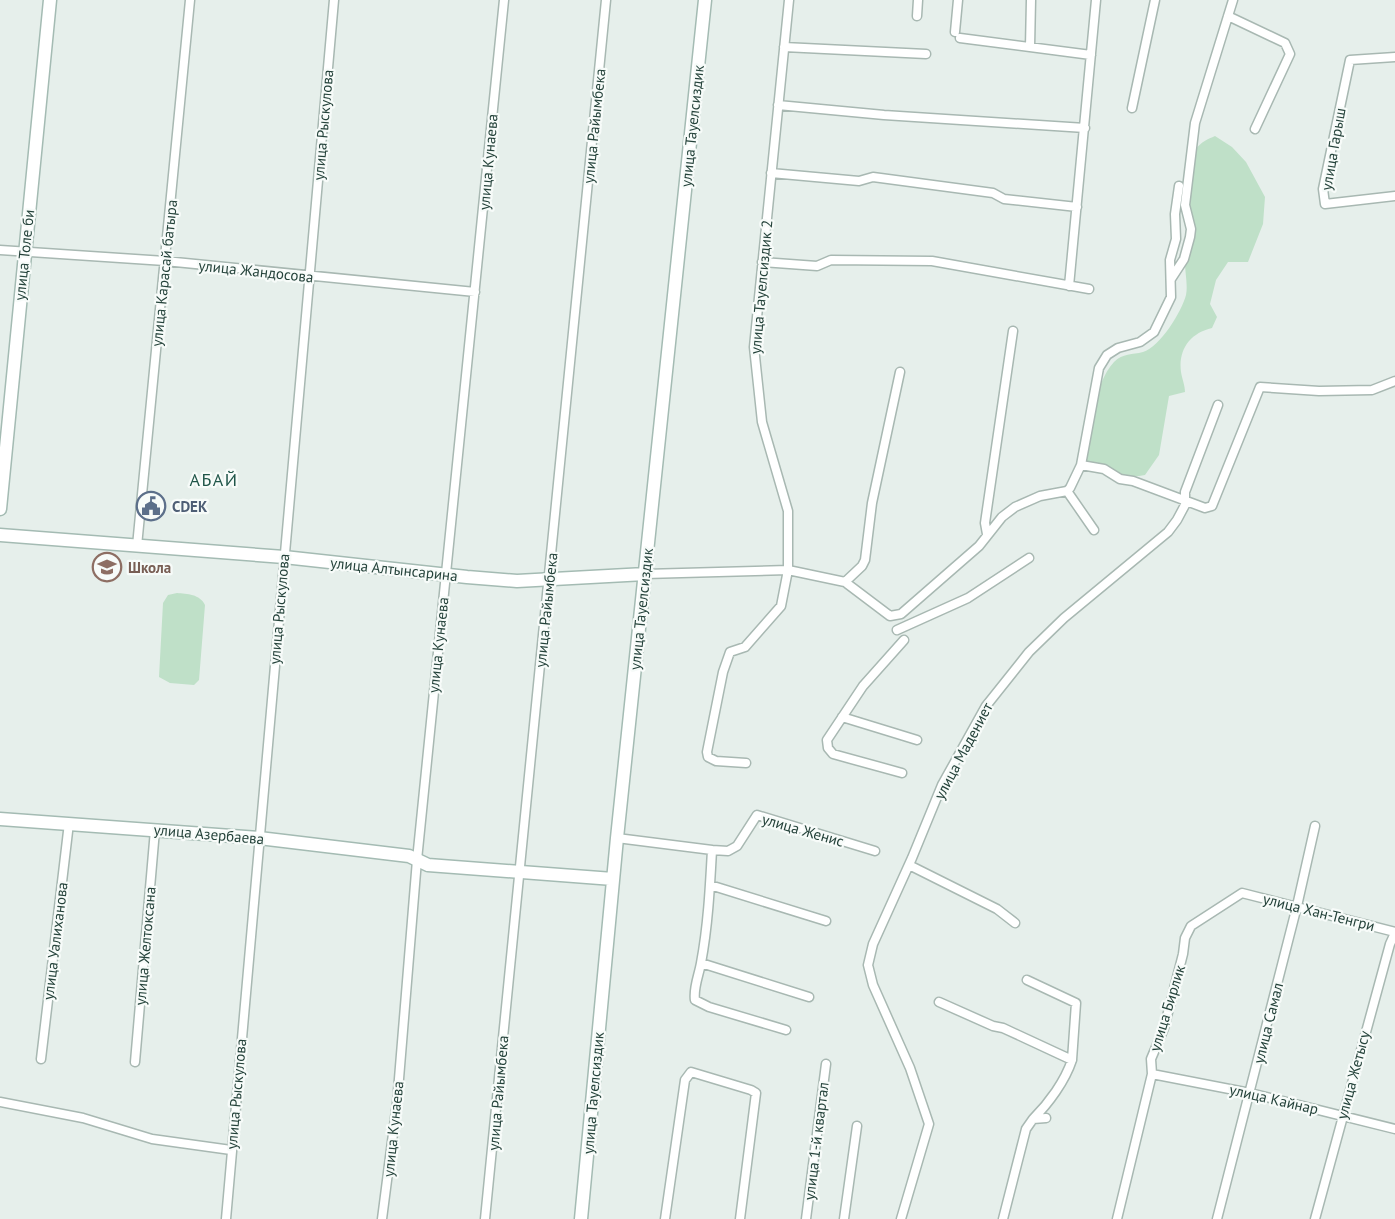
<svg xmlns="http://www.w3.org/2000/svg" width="1395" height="1219" viewBox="0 0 1395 1219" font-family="'PT Sans',sans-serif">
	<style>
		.green { fill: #bfe0c8 }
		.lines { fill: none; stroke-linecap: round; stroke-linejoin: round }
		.street-casing { stroke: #a8b8b2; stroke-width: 11 }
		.secondary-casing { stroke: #a4bbb3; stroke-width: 15 }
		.street { stroke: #fff; stroke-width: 8 }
		.secondary { stroke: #fff; stroke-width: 12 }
		.labels { text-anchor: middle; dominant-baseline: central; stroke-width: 4.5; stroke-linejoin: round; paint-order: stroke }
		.street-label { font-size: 15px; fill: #24423a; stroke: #f7fbf9 }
		.service-label { font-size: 15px; font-weight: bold; fill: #4e5e75; stroke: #f7fbf9; text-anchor: start }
		.education-label { font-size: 15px; font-weight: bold; fill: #785e54; stroke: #f7fbf9; text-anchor: start }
		.quarter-label { font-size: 18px; letter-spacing: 1.5px; fill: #1f5548; stroke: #f7fbf9 }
	</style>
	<rect width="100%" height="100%" fill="#e6efeb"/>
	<path class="green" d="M1215 136 1232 147 1246 162 1265 197 1263 224 1248 262H1228L1216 280 1210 304 1217 317 1212 328C1190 333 1178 350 1181 372 1182 379 1185 385 1185 392L1169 396 1159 455 1145 475C1124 480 1105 470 1086 463 1091 433 1093 384 1114 362 1123 353 1132 355 1143 352 1160 347 1182 311 1186 295 1188 285 1185 273 1185 263 1185 247 1190 158 1196 149 1201 142 1208 139 1215 136Z
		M177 593C187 594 200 594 205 605L199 680 194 685 170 683 159 677 163 603 168 595Z"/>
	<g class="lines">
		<g class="street-casing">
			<path id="street" d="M917 16 918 0
				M1228 16 1285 43 1290 54 1255 129
				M955 32 958 0
				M960 38 1091 55
				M784 47 926 54
				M1030 47 1031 0
				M1395 57 1350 60 1323 189 1325 204 1395 196
				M778 105 884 115 1085 128
				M1132 108 1155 0
				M771 173 859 181 873 177 993 193 1004 199 1077 207
				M0 250 165 261 475 292
				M762 262 817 266 831 260 932 261 1089 289
				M1171 279 1184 259 1190 237 1191 229 1185 205 1195 123 1233 0
				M1069 286 1096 0
				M1081 465 1104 469 1120 479 1133 481 1205 508 1212 506 1260 387 1319 391 1372 390 1395 381
				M1067 491 1094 530
				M987 534 985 523 1013 331
				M137 546 190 0
				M645 574 788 570 845 582 890 616 901 614 979 546 1002 517 1015 507 1040 496 1067 491 1070 488 1081 465 1099 368 1107 355 1118 348 1140 342 1154 332 1171 297 1170 260 1176 239 1175 214 1179 186
				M845 582 862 566 865 560 872 503 900 372
				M897 630 968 598 1029 558
				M842 717 917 740
				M746 763 716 761 708 757 707 752 723 672 730 652 745 647 781 606 788 570V511L762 422 754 347 789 0
				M902 773 833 754 828 748 827 740 863 686 904 640
				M617 838 712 850C710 887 708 926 701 963 699 975 693 988 695 1000L709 1007 786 1030
				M712 850 728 851 737 846 757 815 875 851
				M909 865 997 909 1015 923
				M710 885 826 921
				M701 963 809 997
				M1027 980 1076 1003 1072 1060
				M939 1002 993 1026 1003 1028 1072 1060C1065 1081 1049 1103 1033 1119
				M41 1059 69 823
				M135 1062 155 830
				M1152 1074 1250 1093 1395 1129
				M0 1102 83 1118 152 1139 231 1150
				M226 1219 334 0
				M382 1219 397 1103 417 860 504 0
				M485 1219 606 0
				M665 1219 685 1080 691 1072 751 1090 756 1093 740 1219
				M806 1219 826 1064
				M844 1219 857 1126
				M901 1219 929 1124 910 1068 873 985 868 965 873 944 912 858 942 785 986 706 1029 652 1064 618 1168 532 1177 520 1185 505V492L1218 405
				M1003 1219 1026 1129 1033 1119 1046 1118
				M1117 1219 1152 1074 1151 1059 1164 1028 1183 954 1185 938 1191 926 1242 893 1395 932
				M1217 1219 1297 906 1315 826
				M1315 1219 1390 944 1395 933"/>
		</g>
		<g class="secondary-casing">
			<path id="secondary" d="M0 509 50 0
				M0 535 284 557 467 577 517 581 645 574
				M0 819 259 838 409 856 428 865 613 879
				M581 1219 617 838 705 0"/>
		</g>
		<use href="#street" class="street"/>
		<use href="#secondary" class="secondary"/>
	</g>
	<defs>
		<g id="civic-ring" transform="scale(1.5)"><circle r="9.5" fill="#f7fbf9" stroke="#5c6f8a" stroke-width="1.5"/><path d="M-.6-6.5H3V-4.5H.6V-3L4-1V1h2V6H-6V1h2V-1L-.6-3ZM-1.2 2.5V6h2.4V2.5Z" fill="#5c6f8a"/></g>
		<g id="school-ring" transform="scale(1.5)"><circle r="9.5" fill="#f7fbf9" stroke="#8d6e63" stroke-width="1.5"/><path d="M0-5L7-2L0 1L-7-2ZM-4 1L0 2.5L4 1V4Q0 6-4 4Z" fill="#8d6e63"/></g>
	</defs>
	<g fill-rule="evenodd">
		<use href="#civic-ring" x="151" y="506"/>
		<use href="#school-ring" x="107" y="567"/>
	</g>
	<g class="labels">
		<g class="street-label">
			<text transform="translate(323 125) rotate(-85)">улица Рыскулова</text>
			<text transform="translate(594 126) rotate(-84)">улица Райымбека</text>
			<text transform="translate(692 126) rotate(-84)">улица Тауелсиздик</text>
			<text transform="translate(1333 149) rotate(-80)">улица Гарыш</text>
			<text transform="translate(488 162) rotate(-85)">улица Кунаева</text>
			<text transform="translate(24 255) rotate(-84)">улица Толе би</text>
			<text transform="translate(256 271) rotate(6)">улица Жандосова</text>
			<text transform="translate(164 273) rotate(-84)">улица Карасай батыра</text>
			<text transform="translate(761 287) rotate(-85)">улица Тауелсиздик 2</text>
			<text transform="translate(394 569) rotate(6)">улица Алтынсарина</text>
			<text transform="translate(279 609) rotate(-85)">улица Рыскулова</text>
			<text transform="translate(641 609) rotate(-84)">улица Тауелсиздик</text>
			<text transform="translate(546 610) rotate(-84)">улица Райымбека</text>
			<text transform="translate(438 645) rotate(-84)">улица Кунаева</text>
			<text transform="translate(963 751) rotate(-62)">улица Мадениет</text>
			<text transform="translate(803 830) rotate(16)">улица Женис</text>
			<text transform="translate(209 834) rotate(5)">улица Азербаева</text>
			<text transform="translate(1319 912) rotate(14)">улица Хан-Тенгри</text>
			<text transform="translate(55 941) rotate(-83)">улица Уалиханова</text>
			<text transform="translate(145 946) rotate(-85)">улица Желтоксана</text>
			<text transform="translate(1167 1008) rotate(-73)">улица Бирлик</text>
			<text transform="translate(1268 1023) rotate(-76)">улица Самал</text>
			<text transform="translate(1353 1075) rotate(-75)">улица Жетысу</text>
			<text transform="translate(498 1093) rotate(-85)">улица Райымбека</text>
			<text transform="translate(593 1093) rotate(-85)">улица Тауелсиздик</text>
			<text transform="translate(236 1094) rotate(-85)">улица Рыскулова</text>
			<text transform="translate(1274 1099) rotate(13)">улица Кайнар</text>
			<text transform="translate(393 1129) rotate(-84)">улица Кунаева</text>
			<text transform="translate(816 1141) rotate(-83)">улица 1-й квартал</text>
		</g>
		<g class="service-label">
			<text x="172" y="506">CDEK</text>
		</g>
		<g class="education-label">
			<text x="128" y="567">Школа</text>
		</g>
		<g class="quarter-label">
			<text x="214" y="479">АБАЙ</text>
		</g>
	</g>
</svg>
